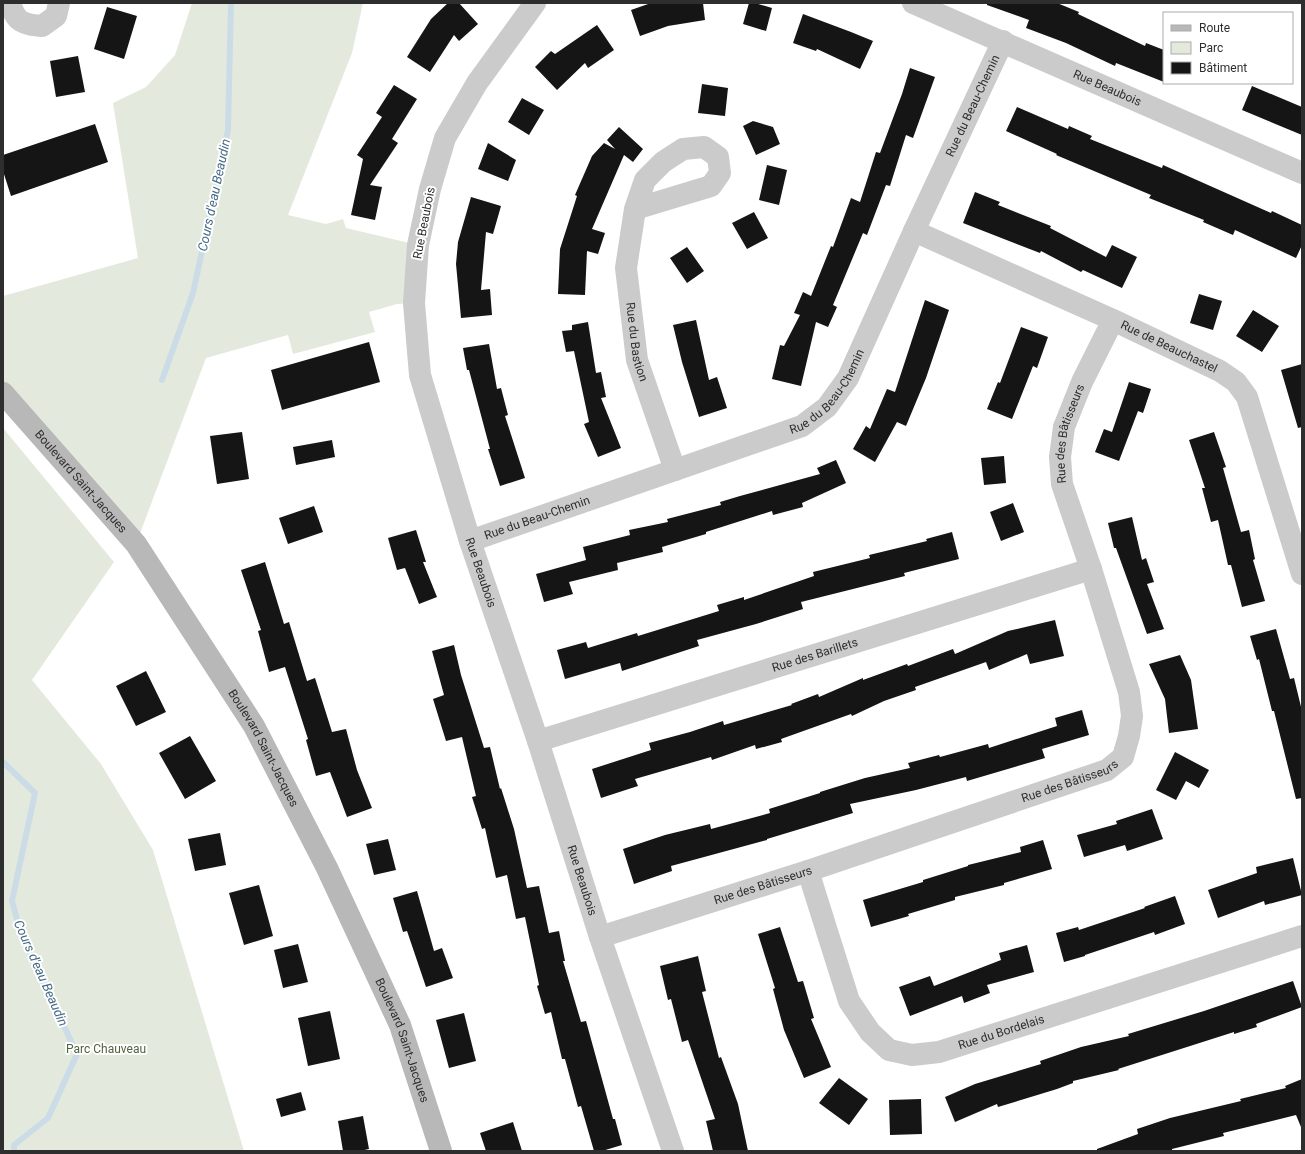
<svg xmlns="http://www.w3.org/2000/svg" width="1305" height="1154" viewBox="0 0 1305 1154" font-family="Roboto,sans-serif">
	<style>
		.green { fill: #e3eadd }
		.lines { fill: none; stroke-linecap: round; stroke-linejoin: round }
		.stream { stroke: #cbdce7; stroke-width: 6 }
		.building { fill: #151515 }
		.street { stroke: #cbcbcb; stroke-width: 22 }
		.secondary { stroke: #b8b8b8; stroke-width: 22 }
		.labels { text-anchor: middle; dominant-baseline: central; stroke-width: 4; stroke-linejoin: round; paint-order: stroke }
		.street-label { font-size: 12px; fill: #2e2e2e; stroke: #fff }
		.park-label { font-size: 12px; fill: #506440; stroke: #fff }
		.water-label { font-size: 13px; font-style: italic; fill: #456b87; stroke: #fff }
	</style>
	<rect width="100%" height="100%" fill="#fff"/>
	<path class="green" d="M192 3H363L352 53 288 215 326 224 343 219 346 228 418 245 414 303 397 304 369 312 375 332 293 354 288 335 206 358 136 544 3 393V296L138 258 113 103 146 87 175 55Z
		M3 428 114 562 32 680 101 764 153 850 244 1151H3Z"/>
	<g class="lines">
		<path class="stream" d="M162 380 193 293 228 130 231 3
			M3 762 35 793 12 901 21 934 77 1054 48 1118 14 1145V1151"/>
	</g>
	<path class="building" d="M448 3H459L478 24 459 41 454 35 430 72 407 57 431 19Z
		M651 3H703L705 20 668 26 640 36 631 10Z
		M749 3H755L772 8 766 31 743 24Z
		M987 3H1057L1079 12 1078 14 1145 46 1146 43 1164 50V82L1116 63 1115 66 1066 43 1026 28 1029 20 987 5Z
		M107 7 137 16 124 59 94 49Z
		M803 14 851 32 873 41 860 69 817 49 816 51 793 43Z
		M597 25 614 50 588 68 585 63 557 90 535 67 551 51 555 54Z
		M78 56 85 92 56 97 50 61Z
		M910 68 935 77 913 138 906 135 890 186 886 185 867 235 863 233 833 305 837 307 828 327 816 322 801 386 772 379 780 345 784 346 800 315 794 313 803 292 811 296 831 246 833 247 851 198 860 202 876 152 880 153 902 94Z
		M702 84 728 88 725 116 698 113Z
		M394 85 417 99 392 139 398 143 370 185 382 187 375 220 351 215 363 159 357 155 382 117 376 113Z
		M1252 86 1302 107V135L1242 110Z
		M522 98 544 110 529 135 508 122Z
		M1017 107 1068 129 1069 126 1092 136 1090 139 1162 168 1163 165 1271 213 1272 211 1302 225V245L1296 258 1235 230 1233 235 1203 222 1204 220 1149 198 1151 195 1056 155 1057 154 1006 131Z
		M753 121 773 127 780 144 756 155 743 126Z
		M95 124 108 162 11 196 3 171V155Z
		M619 127 643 149 633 162 624 155 592 229 605 233 598 254 587 251 585 295 558 294 560 249 577 196 575 195 592 156 604 143 615 149 607 140Z
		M488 143 516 160 508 181 478 169Z
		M767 165 787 170 779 205 759 200Z
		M975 192 1000 202 998 205 1051 226 1050 228 1106 257 1112 245 1137 257 1122 288 1083 270 1081 272 1041 251 1040 253 963 223Z
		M471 197 501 206 493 234 486 232 481 290 490 289 492 315 461 318 456 264 458 242Z
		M754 212 768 238 747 249 732 223Z
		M687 247 704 271 687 283 670 258Z
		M1199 294 1222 301 1213 330 1190 323Z
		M925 300 949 310 926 378 906 426 897 422 875 462 853 449 866 426 870 429 887 389 895 392Z
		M1253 310 1279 326 1262 352 1236 336Z
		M696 320 709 380 717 377 727 408 699 417 682 362 673 325Z
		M588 322 596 373 601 372 606 397 601 398 621 448 598 457 584 424 589 422 574 351 566 352 562 331 572 330V325Z
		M1021 327 1048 337 1037 368 1033 366 1012 419 987 409 998 382 1000 383Z
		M369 342 380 382 282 410 271 370Z
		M489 344 497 389 501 388 508 415 505 416 525 478 500 486 488 449H490L469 370H467L463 348Z
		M1302 364V427L1298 428 1281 370Z
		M1129 382 1151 389 1143 413 1138 411 1119 461 1095 452 1104 429 1112 432Z
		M242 432 249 479 217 484 210 436Z
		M1214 432 1226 467 1223 468 1241 532 1249 530 1255 559 1253 560 1265 601 1242 607 1231 565H1228L1218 520 1211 522 1202 488H1205L1189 440Z
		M332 440 335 457 296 465 293 447Z
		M1004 456 1006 483 984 485 981 458Z
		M836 460 846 483 802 503 803 507 773 515 772 511 706 532V534L662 547 663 552 617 563 618 570 569 582 573 594 544 602 536 574 586 560 583 547 630 535 629 530 668 522 667 519 721 505 720 502 740 496 820 474 817 468Z
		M1013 503 1024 532 1001 541 990 512Z
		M314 506 323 532 288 544 279 518Z
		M1132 517 1142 560 1146 558 1154 582 1147 584 1164 629 1147 634 1116 548H1114L1108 523Z
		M416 530 426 562H423L437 597 419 604 405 568 397 570 388 538Z
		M952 532 959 559 904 573 905 576 801 602 803 609 756 624 697 640 699 646 622 671 620 663 565 679 557 650 586 642 588 648 637 633 638 636 719 611 717 605 744 597V600L814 576 813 572 870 558 869 555 927 541 926 539Z
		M265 562 284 624 289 622 307 681 315 678 332 732 346 729 357 770 372 808 347 817 330 772 316 776 306 740 308 739 285 667 269 672 258 631 261 630 241 570Z
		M1055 620 1064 656 1030 664 1027 654 989 670 986 662 915 687 916 690 884 701 852 716 851 714 781 739 782 742 756 749 755 745 712 760 711 757 635 779 638 786 601 798 592 769 651 750 649 743 690 732 723 721 724 725 792 705 791 704 818 694 819 697 863 678V680L907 664 908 666 953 649 955 654 1008 631Z
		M1276 629 1290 679 1294 678 1302 711V798L1296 799 1274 711H1272L1259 659 1257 660 1250 636Z
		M454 645 461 675 484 748 490 747 500 789 501 788 514 829 527 888 539 886 549 933 559 931 565 961H563L581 1022 586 1021 613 1119H615L622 1145 602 1151H594L581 1106 578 1107 565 1059H562L551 1012 545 1014 537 986 539 985 525 917 516 919 507 875 496 878 485 828 482 829 472 797 476 796 462 737 446 741 433 699 444 695 432 651Z
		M1180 655 1191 680 1198 729 1169 733 1165 699 1149 664Z
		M146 671 166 712 136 726 116 686Z
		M1082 710 1089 735 1042 749 1045 758 967 781 966 777 916 790 850 804 853 813 767 839V840L671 866 672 871 634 884 623 849 665 835 710 824 711 829 770 813 769 809 820 793V792L865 778 910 768 908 763 939 755 940 757 988 744 989 748 1057 726 1055 718Z
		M190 736 216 781 185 799 159 753Z
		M1175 752 1209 770 1199 788 1186 781 1176 800 1156 790Z
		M1152 809 1163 839 1127 851 1125 845 1084 857 1077 835 1117 824 1116 821Z
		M220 833 226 865 195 871 188 839Z
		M388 839 396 870 374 875 366 844Z
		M1043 840 1052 869 1004 883V885L955 897V900L908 914 909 916 871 927 863 900 923 882V880L968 866V865L1021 852 1020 847Z
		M1293 858 1302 895 1265 905 1264 901 1218 918 1208 890 1257 873 1256 867Z
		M259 885 273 936 244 945 229 893Z
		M417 891 434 951 442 948 453 978 426 987 407 931 403 932 393 898Z
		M1175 896 1185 924 1155 935 1154 932 1085 955V956L1064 962 1056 933 1078 927 1079 930 1145 908 1144 907Z
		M780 927 798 982 803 981 814 1018 811 1019 831 1067 804 1078 784 1030 773 989 775 988 758 934Z
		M298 944 308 982 283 988 274 950Z
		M1027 945 1034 972 987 985 990 993 964 1003 962 996 910 1016 899 987 930 976 934 986 1001 960 999 953Z
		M698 956 706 991 702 992 719 1058 721 1057 738 1104 748 1151H713L706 1121 715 1119 688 1040 682 1042 671 999 668 1000 660 966Z
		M1293 981 1302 1007 1256 1024 1257 1027 1234 1034V1032L1118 1069 1119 1070 1073 1081V1083L1057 1089 998 1107 997 1104 955 1122 945 1097 975 1084 1041 1064 1040 1061 1081 1047 1129 1036 1128 1034 1204 1011Z
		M330 1011 340 1059 308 1066 298 1018Z
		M464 1013 476 1061 449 1068 436 1020Z
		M839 1078 868 1099 849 1125 819 1103Z
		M1302 1079V1127H1301L1296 1115 1223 1133 1224 1136 1172 1149V1151H1097V1149L1138 1134 1137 1129 1170 1118 1241 1101 1240 1099 1286 1088 1285 1086Z
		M301 1092 306 1110 281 1117 276 1099Z
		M921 1099 922 1134 890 1135 889 1100Z
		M363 1116 369 1149 360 1151H343L338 1121Z
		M513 1122 522 1151H486L480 1133Z"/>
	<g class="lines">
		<g class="street">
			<path d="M10 3C16 23 23 24 42 26L56 16 59 3"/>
			<path id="s1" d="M535 3 477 83 445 138 430 189 418 245 414 303 420 375 470 541 538 741 600 937 673 1151"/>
			<path id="s2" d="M913 3 1302 173"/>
			<path id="s3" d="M635 209 711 186 720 173 718 157 704 147 683 149 663 162 645 180 635 209 626 268 637 360 675 470"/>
			<path id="s4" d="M914 231 1113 320 1220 371 1236 382 1247 397 1302 574"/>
			<path id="s5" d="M470 541 802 426 827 407 848 378 914 231 1003 41"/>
			<path id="s6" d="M538 741 1091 569"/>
			<path id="s7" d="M808 871 849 1001 870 1032 889 1050 912 1055 939 1052 1302 936"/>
			<path id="s8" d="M600 937 808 871 1107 770 1123 757 1129 736 1132 716 1129 692 1091 569 1062 484 1060 457 1064 427 1082 382 1113 320"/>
		</g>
		<path class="secondary" id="s9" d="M3 393 136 544 254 726 327 868 400 1025 441 1151"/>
	</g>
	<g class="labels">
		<g class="street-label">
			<text stroke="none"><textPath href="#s2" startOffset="212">Rue Beaubois</textPath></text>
			<text stroke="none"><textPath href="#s5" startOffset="718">Rue du Beau-Chemin</textPath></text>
			<text transform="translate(424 223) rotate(-79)">Rue Beaubois</text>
			<text stroke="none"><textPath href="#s3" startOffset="364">Rue du Bastion</textPath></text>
			<text stroke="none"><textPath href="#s4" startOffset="280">Rue de Beauchastel</textPath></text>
			<text stroke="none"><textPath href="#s5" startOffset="394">Rue du Beau-Chemin</textPath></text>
			<text stroke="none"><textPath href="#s8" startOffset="891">Rue des Bâtisseurs</textPath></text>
			<text stroke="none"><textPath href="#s9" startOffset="118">Boulevard Saint-Jacques</textPath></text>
			<text stroke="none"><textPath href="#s5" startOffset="71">Rue du Beau-Chemin</textPath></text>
			<text stroke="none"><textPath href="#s1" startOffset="610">Rue Beaubois</textPath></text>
			<text stroke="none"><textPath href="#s6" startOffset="290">Rue des Barillets</textPath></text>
			<text stroke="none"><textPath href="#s9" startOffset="442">Boulevard Saint-Jacques</textPath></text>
			<text stroke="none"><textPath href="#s8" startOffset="495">Rue des Bâtisseurs</textPath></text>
			<text stroke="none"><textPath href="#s1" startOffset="934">Rue Beaubois</textPath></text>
			<text stroke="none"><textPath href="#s8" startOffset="171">Rue des Bâtisseurs</textPath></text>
			<text stroke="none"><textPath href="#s7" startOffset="316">Rue du Bordelais</textPath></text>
			<text stroke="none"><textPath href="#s9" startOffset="766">Boulevard Saint-Jacques</textPath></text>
		</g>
		<g class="park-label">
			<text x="106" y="1049">Parc Chauveau</text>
		</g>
		<g class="water-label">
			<text transform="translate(214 195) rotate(-78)">Cours d'eau Beaudin</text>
			<text transform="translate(41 973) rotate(66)">Cours d'eau Beaudin</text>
		</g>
	</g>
	<rect width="1305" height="1154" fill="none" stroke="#2e2e2e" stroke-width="8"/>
	<rect x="1163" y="12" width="130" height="72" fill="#ffffff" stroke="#ababab"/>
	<rect x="1171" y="25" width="20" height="6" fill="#b8b8b8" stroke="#ababab"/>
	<text x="1199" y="32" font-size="12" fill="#2e2e2e">Route</text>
	<rect x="1171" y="42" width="20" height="12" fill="#e3eadd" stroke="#ababab"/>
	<text x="1199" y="52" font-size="12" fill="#2e2e2e">Parc</text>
	<rect x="1171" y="62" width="20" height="12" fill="#151515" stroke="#ababab"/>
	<text x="1199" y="72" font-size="12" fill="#2e2e2e">Bâtiment</text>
</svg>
